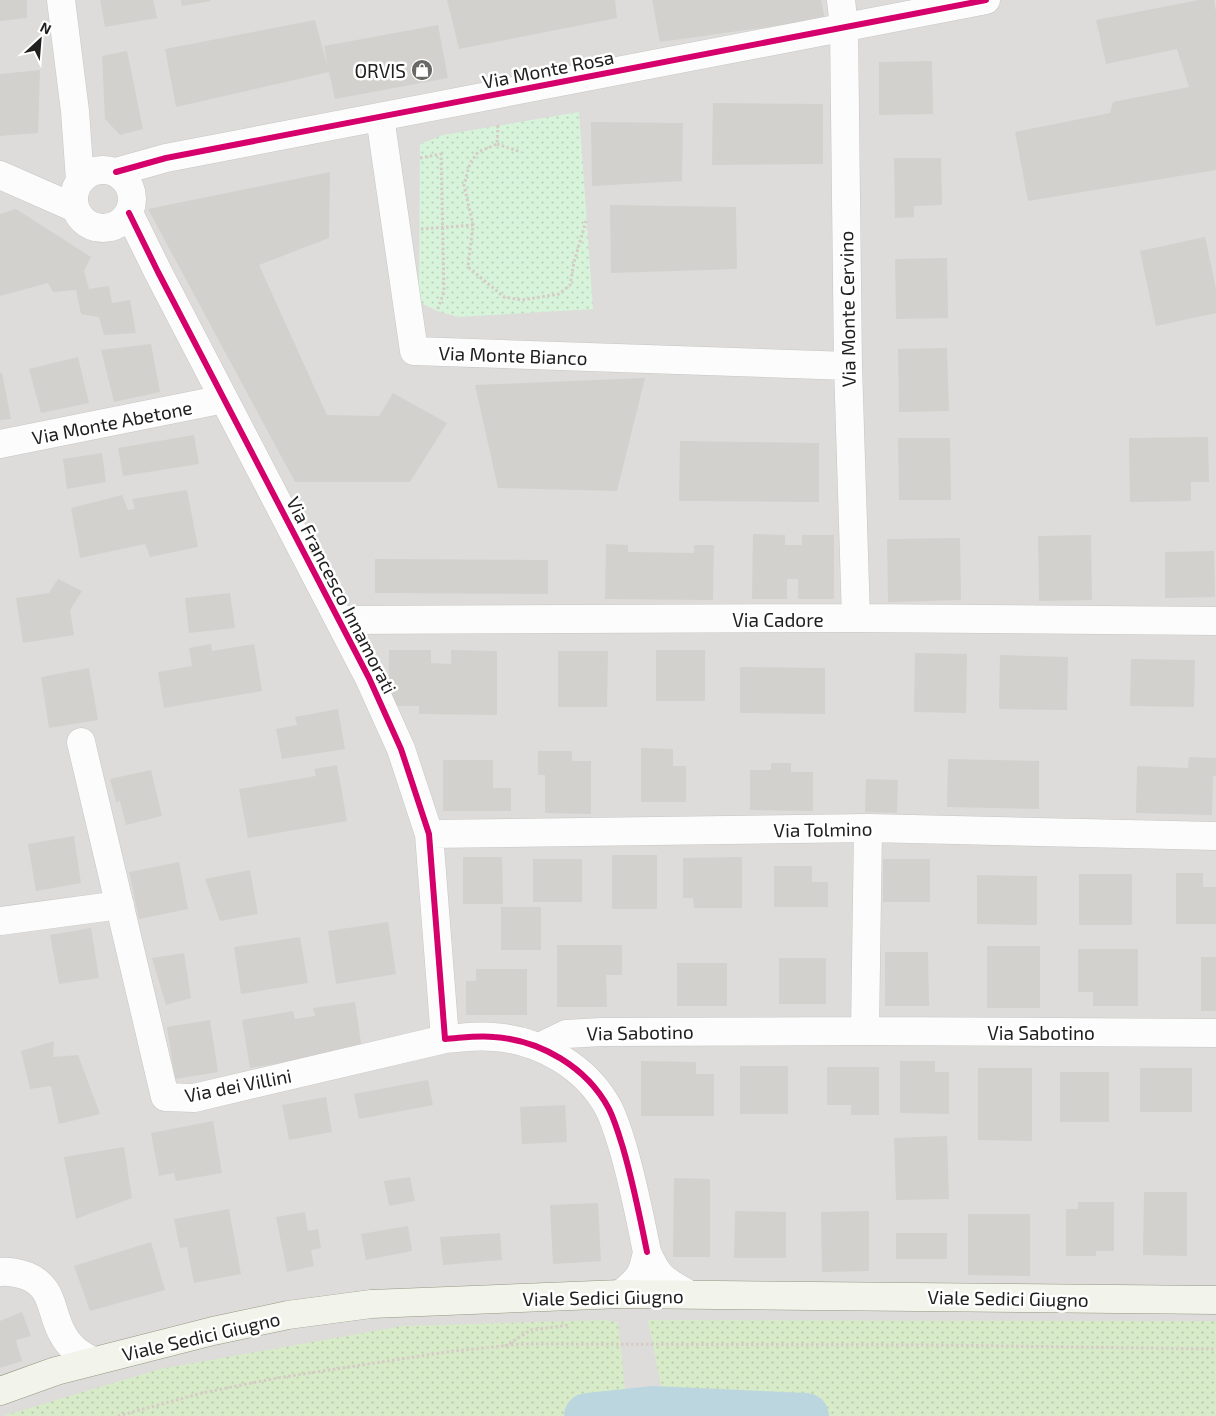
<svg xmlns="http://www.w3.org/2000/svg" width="1216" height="1416" viewBox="0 0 1216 1416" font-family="'Exo 2',sans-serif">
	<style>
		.residential { fill: #dddcda }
		.grass { fill: url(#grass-dots) }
		.park { fill: url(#park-dots) }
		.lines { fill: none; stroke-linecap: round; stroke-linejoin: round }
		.river { stroke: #bcd6e0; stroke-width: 46 }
		.building { fill: #d2d1ce }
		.street-casing { stroke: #c7c6c4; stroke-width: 29 }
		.secondary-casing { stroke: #949880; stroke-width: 29 }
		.path { stroke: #d7cbc7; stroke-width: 3; stroke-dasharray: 2.5 2.5; stroke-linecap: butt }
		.street { stroke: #fcfcfc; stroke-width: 28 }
		.secondary { stroke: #f2f4eb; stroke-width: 28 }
		.cycleway-casing { stroke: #fff; stroke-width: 9 }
		.cycleway { stroke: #d6006c; stroke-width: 6 }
		.labels { text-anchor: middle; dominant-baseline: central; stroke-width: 5; stroke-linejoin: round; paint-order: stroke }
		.street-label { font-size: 19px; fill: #202020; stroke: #fff }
		.poi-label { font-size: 19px; fill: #202020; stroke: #fff; text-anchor: end }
	</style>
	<defs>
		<pattern id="grass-dots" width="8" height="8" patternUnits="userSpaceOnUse" patternTransform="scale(1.25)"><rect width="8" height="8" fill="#d7ebc8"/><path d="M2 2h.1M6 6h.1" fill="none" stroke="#b8c9ac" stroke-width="1.8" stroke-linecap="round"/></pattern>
		<pattern id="park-dots" width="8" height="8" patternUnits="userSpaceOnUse" patternTransform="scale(1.25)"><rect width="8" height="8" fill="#d7f4da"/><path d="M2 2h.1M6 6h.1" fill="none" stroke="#b8d1bb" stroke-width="1.8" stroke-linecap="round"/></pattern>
	</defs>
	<rect width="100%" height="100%" fill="#eeede8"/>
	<path class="residential" d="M0 0H1216V1416H0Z"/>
	<path class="grass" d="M603 1320 618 1322 628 1416H3L160 1369 403 1326Z
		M648 1320 1216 1321V1416H667Z"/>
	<path class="park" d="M579 112 593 309 458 317 437 311 423 304 419 295 420 144 443 135Z"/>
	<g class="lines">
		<path class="river" d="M587 1416 652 1409 806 1416"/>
	</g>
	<path class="building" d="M0 0H27V18L0 21Z
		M100 0H153L157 18 105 27Z
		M181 0H210L211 1 182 6Z
		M447 0H615L617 18 459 49Z
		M652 0H821L825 19 660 42Z
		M1199 0H1214L1216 11V170L1028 201 1015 132 1110 113 1113 102 1189 87 1177 49 1106 64 1096 20Z
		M315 20 328 68 324 46 438 25 448 78 335 99 329 72 176 107 165 49Z
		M127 51 143 129 120 135 105 119 102 56Z
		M932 61 933 114 879 115V62Z
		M40 70 38 133 0 136V74Z
		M713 103 823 104V164L712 165Z
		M591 122 683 123 682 181 592 186Z
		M894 158H941L942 205 914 206V217L895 218Z
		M330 172 329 238 259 265 327 415 379 416 393 393 447 423 410 482H295L148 209Z
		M610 205 736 207 737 269 611 273Z
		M16 209 91 257 84 271 89 289 109 286 112 303 130 300 136 333 104 335 99 317 81 314 76 290 53 292 48 283 0 296V214Z
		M1205 237 1216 289V313L1156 326 1140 251Z
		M947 258 948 318 896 319 895 259Z
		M151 344 160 392 114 402 101 350Z
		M947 348 949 411 899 412 898 349Z
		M78 357 89 403 41 413 29 369Z
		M0 373H2L11 419 0 420Z
		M645 378 617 491 498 488 475 385Z
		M194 435 199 464 123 476 118 448Z
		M1208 437 1209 482H1191V501L1130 502 1129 438Z
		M898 438H950L951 500H899Z
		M680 441 819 443V502L679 501Z
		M102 453 106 482 67 489 63 459Z
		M187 490 198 547 150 557 145 544 80 558 71 508 122 495 128 510 135 509 132 499Z
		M753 534 785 535V545H802V535H834V599H798V579H787V599H752Z
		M1091 535 1092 600 1039 601 1038 536Z
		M960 538 961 600 888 602 887 539Z
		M606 544 628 545V552L694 553V545H714L713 600 605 599Z
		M1214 551 1215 597 1165 598V552Z
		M375 559 548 560V594L375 593Z
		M58 579 82 591 70 610 74 635 23 643 16 598 49 593Z
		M230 593 235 628 189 633 185 598Z
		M211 644 212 651 254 644 262 691 164 708 158 672 192 666 189 648Z
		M389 650H431V663L451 664V650L497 651V715L419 714V706H388Z
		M656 650H705V701H656Z
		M558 651H608L607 707H558Z
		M915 653 967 654 966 713 914 712Z
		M1000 655 1068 657 1067 710 999 709Z
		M1131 659 1195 660 1194 707 1130 706Z
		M740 667 825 668V714L740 713Z
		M89 668 98 720 49 728 41 677Z
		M338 709 345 749 282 759 276 729 297 725 295 717Z
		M641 748 673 749V766H686V802H641Z
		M538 751H572V761H591V814L545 813V775H538Z
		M1189 757 1216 758V776H1213L1212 815 1136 813 1137 766 1188 768Z
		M948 759 1039 761V809L947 807Z
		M443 760H493V788H511V811H443Z
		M771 763H791V772H813V811L750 810V770H771Z
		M337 765 347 821 248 838 239 789 316 776 314 769Z
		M151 770 162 816 126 825 120 801 116 802 110 779Z
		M866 779 898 780 897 813 865 812Z
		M74 836 81 883 36 891 28 844Z
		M612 855H657V909H612Z
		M463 857H502L503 904H463Z
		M742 857V908H694L693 898H683V858Z
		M533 859H582V902H533Z
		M883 859H930V902H883Z
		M179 862 188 909 139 919 129 872Z
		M774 866H812V882H828V907H774Z
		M250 870 258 914 220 921 205 879Z
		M1176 873H1203V887H1216V924H1176Z
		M1079 874H1132V925H1079Z
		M977 875 1037 876V925L977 924Z
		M501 907H541V950H501Z
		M388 922 396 974 336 984 328 931Z
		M91 928 99 978 59 984 50 935Z
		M300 937 308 983 241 994 234 947Z
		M557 945H622V975H606L607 1007H557Z
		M987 946H1040V1008H987Z
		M1078 949H1138V1006H1093V992H1078Z
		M885 952H928L929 1006H885Z
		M184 953 191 998 166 1005 152 958Z
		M1201 957H1216V1011H1201Z
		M779 958H826V1004H779Z
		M677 963H727V1006H677Z
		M476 969H527V1015H466V981H476Z
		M355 1002 362 1050 250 1068 242 1020 293 1011 295 1019 315 1016 313 1008Z
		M210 1020 218 1072 175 1079 167 1027Z
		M54 1041 53 1057 78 1055 100 1114 59 1124 51 1086 30 1089 21 1051Z
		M641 1061 696 1062V1074H714V1116H641Z
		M900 1061H935V1072H949V1114L900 1113Z
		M740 1066H788V1114H740Z
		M827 1067H879V1115H851V1105H827Z
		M978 1068H1032V1141L978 1140Z
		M1140 1068H1192V1112H1140Z
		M1060 1072H1109V1122H1060Z
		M428 1080 433 1105 359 1119 354 1094Z
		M326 1097 332 1132 289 1140 282 1105Z
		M565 1105 567 1142 522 1144 520 1107Z
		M213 1121 222 1173 176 1181 174 1173 159 1176 151 1133Z
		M947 1136 949 1199 896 1200 894 1138Z
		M124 1147 132 1198 76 1219 64 1157Z
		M410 1177 415 1201 389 1206 384 1181Z
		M674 1178 710 1179V1257H673Z
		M1144 1192H1187V1256L1143 1255Z
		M1078 1202H1114V1251H1096V1256H1066V1209H1078Z
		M598 1203 601 1261 553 1264 550 1205Z
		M229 1209 241 1274 194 1283 187 1247 180 1248 174 1219Z
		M735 1211 786 1212V1258H734Z
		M869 1211V1271L822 1272 821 1212Z
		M305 1212 308 1231 318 1229 321 1248 311 1250 314 1266 287 1272 276 1217Z
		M968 1214H1030V1276L968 1275Z
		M408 1226 412 1251 366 1260 361 1234Z
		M500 1233 502 1260 443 1265 440 1237Z
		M896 1233H947V1259H896Z
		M151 1242 165 1290 90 1311 74 1266Z
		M22 1312 31 1336 16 1340 22 1361 0 1368V1321Z"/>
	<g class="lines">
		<g class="street-casing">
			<path id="street" d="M61 0 75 111 80 180
				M841 0 844 27 848 366 856 618
				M380 117 414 351 848 366
				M74 199a29 29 0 1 1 58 0a29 29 0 1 1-58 0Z
				M116 172 166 158 986 0
				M0 175 75 208
				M129 213 158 272 369 678 401 749 429 834 445 1039C461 1038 478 1035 494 1037 540 1040 587 1067 609 1109 615 1121 619 1135 623 1148 633 1182 640 1217 647 1252
				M0 444 224 399
				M339 620 856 618 1216 621
				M81 742 165 1097 194 1098 445 1039
				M429 834 868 828 1216 836
				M0 921 120 905
				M865 1031 868 828
				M539 1047 566 1034 602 1032 865 1031 1216 1033
				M0 1272C9 1271 18 1273 27 1276 54 1287 50 1311 62 1333 69 1347 79 1354 93 1361
				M621 1294C640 1278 642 1276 647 1252 658 1278 664 1280 688 1294"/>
		</g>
		<g class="secondary-casing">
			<path id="secondary" d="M0 1391 56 1371 213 1331 288 1315 371 1304 621 1294 1216 1300"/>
		</g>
		<path class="path" d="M498 125 497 144 478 152 470 163 464 185 473 225 468 267 504 297 522 300 559 294 570 285 574 262 586 221
			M497 144 521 152
			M420 158 441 154 444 292 437 311
			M421 229 473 225
			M505 1346 531 1330 569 1325
			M118 1416 202 1393 277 1378 453 1351 522 1344 933 1345 1216 1349"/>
		<use href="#street" class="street"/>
		<use href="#secondary" class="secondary"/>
		<g class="cycleway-casing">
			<path id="cycleway" d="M116 172 166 158 986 0
				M129 213 158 272 369 678 401 749 429 834 445 1039C461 1038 478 1035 494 1037 540 1040 587 1067 609 1109 615 1121 619 1135 623 1148 633 1182 640 1217 647 1252"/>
		</g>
		<use href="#cycleway" class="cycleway"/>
	</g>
	<defs>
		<g id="shop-disc" transform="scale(1.125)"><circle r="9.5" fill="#686866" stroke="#fff"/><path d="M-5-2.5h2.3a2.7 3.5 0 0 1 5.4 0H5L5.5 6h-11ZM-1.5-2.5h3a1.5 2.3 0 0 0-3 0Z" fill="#fff"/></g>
	</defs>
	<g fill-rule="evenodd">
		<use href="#shop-disc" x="422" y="70"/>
	</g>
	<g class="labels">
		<g class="street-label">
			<text transform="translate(548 69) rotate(-11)">Via Monte Rosa</text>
			<text transform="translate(847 309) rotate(-91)">Via Monte Cervino</text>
			<text transform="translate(513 355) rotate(2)">Via Monte Bianco</text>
			<text transform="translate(112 422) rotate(-11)">Via Monte Abetone</text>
			<text transform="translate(342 595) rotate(63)">Via Francesco Innamorati</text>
			<text x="778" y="619">Via Cadore</text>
			<text transform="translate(823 829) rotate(-1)">Via Tolmino</text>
			<text transform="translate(640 1032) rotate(-1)">Via Sabotino</text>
			<text x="1041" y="1032">Via Sabotino</text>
			<text transform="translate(238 1085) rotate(-11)">Via dei Villini</text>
			<text transform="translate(603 1297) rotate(-1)">Viale Sedici Giugno</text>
			<text transform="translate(1008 1298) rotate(1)">Viale Sedici Giugno</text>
			<text transform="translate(201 1336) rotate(-13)">Viale Sedici Giugno</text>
		</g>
		<g class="poi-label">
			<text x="406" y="70">ORVIS</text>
		</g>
	</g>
	<g transform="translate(40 40) rotate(26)" stroke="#ffffff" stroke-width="4" paint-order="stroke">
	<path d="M0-4L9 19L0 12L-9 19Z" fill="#202020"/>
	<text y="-8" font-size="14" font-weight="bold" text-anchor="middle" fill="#202020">N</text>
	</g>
</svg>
